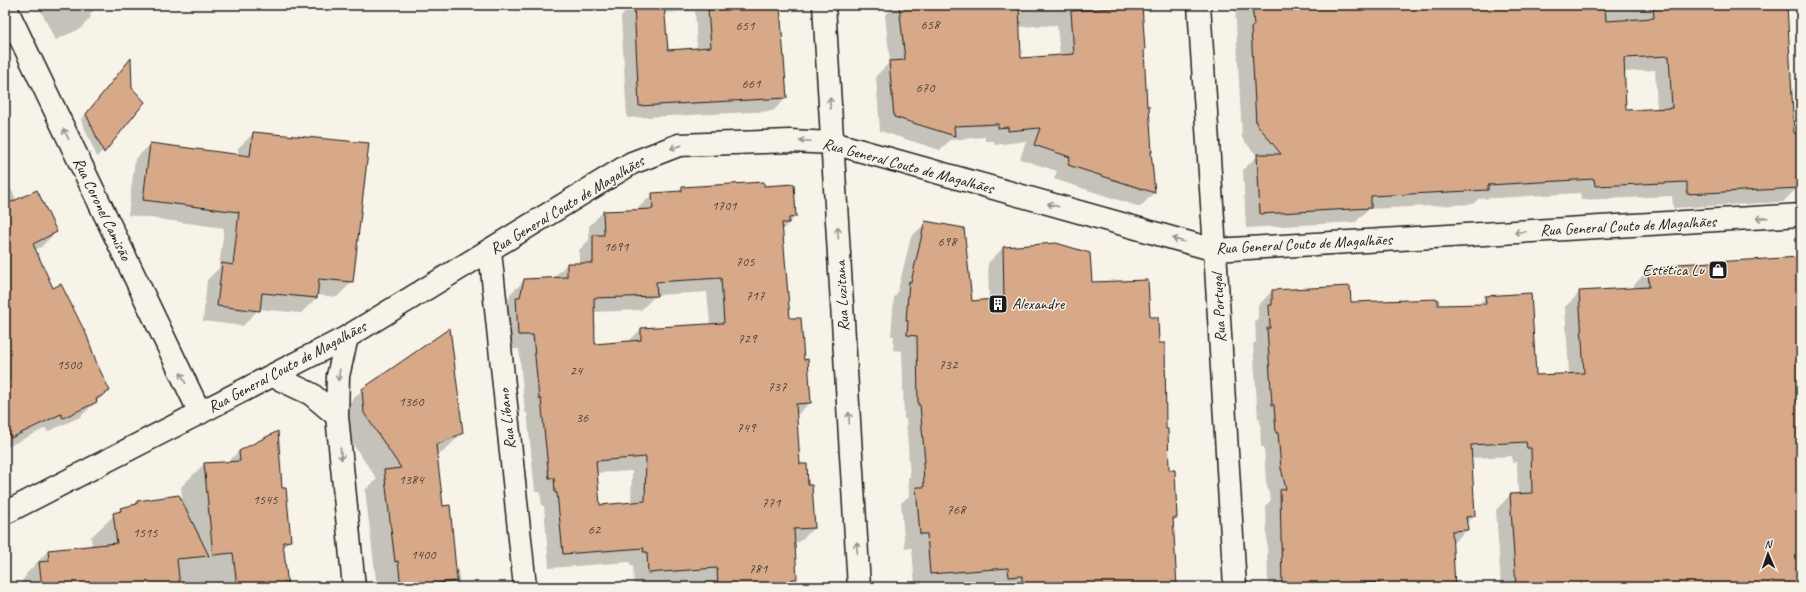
<svg xmlns="http://www.w3.org/2000/svg" width="1806" height="592" viewBox="0 0 1806 592" font-family="Caveat,sans-serif">
	<style>
		.shadow { fill: #0003; fill-rule: evenodd }
		.building { fill: #d7a988; stroke: #1c1c1c; fill-rule: evenodd }
		.lines { fill: none; stroke-linecap: round; stroke-linejoin: round }
		.minor-casing { stroke: #1c1c1c; stroke-width: 25 }
		.tertiary-casing { stroke: #1c1c1c; stroke-width: 25 }
		.minor { stroke: #f7f3e8; stroke-width: 22 }
		.tertiary { stroke: #f7f3e8; stroke-width: 22 }
		.oneway { stroke: #94928c }
		.labels { text-anchor: middle; dominant-baseline: central; stroke-width: 3; stroke-linejoin: round; paint-order: stroke }
		.number-label { font-size: 14px; fill: #4b3f37 }
		.street-label { font-size: 16px; fill: #1c1c1c; stroke: #f7f3e8 }
		.poi-label { font-size: 16px; fill: #1c1c1c; stroke: #f7f3e8; text-anchor: end }
	</style>
	<rect width="100%" height="100%" fill="#f7f3e8"/>
	<filter id="ink" filterUnits="userSpaceOnUse"><feTurbulence type="fractalNoise" baseFrequency=".025" numOctaves="2"/><feDisplacementMap in="SourceGraphic" scale="8" xChannelSelector="R" yChannelSelector="G"/><feConvolveMatrix kernelMatrix="1 2 1 2 8 2 1 2 1" color-interpolation-filters="sRGB"/></filter>
	<g filter="url(#ink)">
		<path class="shadow" d="M43 5H92L94 10 90 14 91 17 80 29 55 40 40 9Z
			M623 5H778L786 98 773 111 627 118 621 17 624 14ZM695 11 697 49 667 51 664 13Z
			M896 5H1143L1141 7 1143 51 1154 193 1140 207 1054 179 1057 171 1020 159 1026 141 994 145V141H985V137L950 140 940 150 880 131 876 76 890 62 885 15ZM1057 25 1060 56 1020 59 1019 27Z
			M1235 5H1786L1793 134 1798 187 1783 202 1673 208 1672 196 1581 200 1580 193 1478 199 1473 204 1368 209 1356 222 1246 228 1243 170 1257 156 1242 138ZM1655 70 1657 110 1625 111 1623 72Z
			M125 65 131 88 144 102 97 157 81 120Z
			M254 133 352 282 337 297 317 295 316 298 301 313 259 309 243 326 203 321 207 280 219 268 224 228 128 215 135 159 151 144 238 155V148Z
			M5 177 17 201 56 232 41 247 34 250 52 289 96 365 108 391 80 417 47 432 46 428 5 448Z
			M763 187 795 217 782 230 789 319 804 361 810 402 796 416 799 465 807 487 814 528 799 542H794L796 579 792 583 793 587H703V582L634 587 633 566H630V562L549 568 544 506H542L540 492H535L527 412 525 413 519 349H504L502 312 507 307 510 294 525 280 553 278 567 264H579V250L589 240V226L603 212 639 211 638 208 653 194 679 192 682 188ZM707 292 710 324 641 329 628 342 594 345 593 312 641 310 656 295ZM632 471 631 503 599 506 596 473Z
			M926 222 971 302 989 300 988 263 1003 248 1091 283 1149 318 1165 430 1168 471 1176 518 1173 521 1177 587H915L912 548 905 549 901 503 909 496 908 478 910 476 906 419H904L902 351 893 350 894 336H891L894 297 897 294 911 237Z
			M1801 258V587H1494H1501L1496 510 1510 495H1518L1517 462 1512 463V456L1471 458 1474 516 1466 524 1467 530 1452 544 1454 587H1268L1266 505 1271 500 1266 483 1264 447H1261L1260 419H1258L1253 344 1256 342 1255 321 1258 318V306L1272 291 1350 303 1437 306 1478 305 1486 297 1535 376 1569 374 1565 307 1580 292 1634 289V285L1648 270 1675 268 1678 265Z
			M362 390 462 433 443 452 437 455 442 507 455 571 458 570 460 587H380L379 580H376L365 490 377 479 345 433 343 409Z
			M239 451 281 490 290 540 283 547 287 587H17L26 576V574L48 551 92 547 91 537 121 509 134 506 138 502 183 507 181 487 204 464 228 462Z"/>
		<path class="building" d="M634 5H664L668 50 711 47 708 10 723 9V6L739 5H771V8L780 7 787 98 639 106Z
			M899 5H1019L1021 58 1074 54 1071 11 1142 6 1145 50H1144L1147 106H1149L1152 152 1151 151 1155 193 1068 165 1070 157 1034 145 1040 128 1008 131V127L998 128V124L954 126 955 136 894 117 889 61 905 60Z
			M1252 5H1605L1606 21 1654 18 1653 5H1787L1794 133H1797L1799 188 1687 194V182L1596 186H1595L1594 179 1488 185V190L1371 196V208L1260 214 1257 154H1281L1256 123 1251 28 1254 25ZM1669 56 1672 108 1626 110 1624 58Z
			M131 58 132 88 145 102 104 153 86 114Z
			M253 132 369 143 353 282 319 279 317 298 262 293 260 311 217 306 222 263 233 265 239 212 143 200 150 143 250 156Z
			M764 182V186L794 184 796 217 789 218V223H782L790 318H801L804 360 808 359 811 403 796 404 800 464H807L808 485H812L815 528 794 529 797 579H792V584L718 587 717 568 648 573 647 552H643L644 548 563 554 557 493H555L554 478H549L541 399H539L533 335H518L516 297H520L524 279 567 277V263H593V235H604L603 211 653 209 652 193 682 191V187ZM721 278 724 323 641 328V340L595 344 594 298 657 296 656 282ZM646 457 645 501 600 505 596 461Z
			M37 190 57 232 33 244 53 288 61 284 87 336 97 364 110 391 96 399 97 402 63 418 61 414 11 438 5 426V205Z
			M925 221 964 228 972 301 1004 298 1003 247 1056 243 1090 253 1092 282 1148 280 1150 317H1158L1159 343H1165L1166 429H1168L1169 470H1175L1177 518H1173L1177 587H1022V576L1009 577 1008 568 930 574 927 534H920L916 487H924L923 462H925L920 405H918L917 336 907 335 908 321H906L909 281 911 282Z
			M1801 257V587H1516L1510 494 1532 493 1531 448H1527L1526 442 1471 445 1475 516 1466 517 1468 530 1452 531 1455 587H1379V582L1282 586 1280 490 1286 489 1281 468 1278 433H1276L1274 405H1272L1267 328H1270L1269 305H1272V290L1350 286 1351 302 1438 299V305L1486 304 1485 296 1531 293 1536 375 1584 373 1579 291 1649 287 1648 269 1678 267V264Z
			M450 328 463 433 436 445 443 506 450 505 457 581 401 587 398 561 395 562 384 470 401 468 364 413 362 389Z
			M278 431 282 488H286L291 541 283 542 288 587H237L233 553 213 555 204 463 240 461 239 451Z
			M179 495 209 556 177 559 180 587H42L39 562 49 561 48 550 117 543 113 513 121 511 120 508 137 504V501Z"/>
		<g class="lines">
			<g class="minor-casing">
				<path id="minor" d="M1199 5 1215 250 1801 215
					M5 6 200 413
					M490 251 525 587
					M347 337 338 376 337 416 354 587
					M273 376 311 394 337 416"/>
			</g>
			<g class="tertiary-casing">
				<path id="tertiary" d="M824 5 859 587
					M5 513 347 337 632 163 679 145 790 141 833 143 1215 250 1235 587"/>
			</g>
			<use href="#minor" class="minor"/>
			<use href="#tertiary" class="tertiary"/>
		</g>
		<defs><path id="oneway-shaft" d="M-6 0H5M1.5-3L5.5 0L1.5 3" fill="none" stroke-width="1.6" stroke-linecap="round" stroke-linejoin="round"/></defs>
		<g class="oneway">
			<use href="#oneway-shaft" transform="translate(830 103) rotate(-93)"/>
			<use href="#oneway-shaft" transform="translate(66 134) rotate(-116)"/>
			<use href="#oneway-shaft" transform="translate(805 141) rotate(-177)"/>
			<use href="#oneway-shaft" transform="translate(676 147) rotate(163)"/>
			<use href="#oneway-shaft" transform="translate(1053 205) rotate(-164)"/>
			<use href="#oneway-shaft" transform="translate(1762 218) rotate(177)"/>
			<use href="#oneway-shaft" transform="translate(1520 232) rotate(177)"/>
			<use href="#oneway-shaft" transform="translate(838 233) rotate(-93)"/>
			<use href="#oneway-shaft" transform="translate(1178 240) rotate(-164)"/>
			<use href="#oneway-shaft" transform="translate(339 375) rotate(98)"/>
			<use href="#oneway-shaft" transform="translate(183 378) rotate(-116)"/>
			<use href="#oneway-shaft" transform="translate(849 418) rotate(-93)"/>
			<use href="#oneway-shaft" transform="translate(341 454) rotate(84)"/>
			<use href="#oneway-shaft" transform="translate(857 548) rotate(-93)"/>
		</g>
	</g>
	<defs>
		<g id="shop-square" transform="scale(1)"><rect x="-9" y="-9" width="18" height="18" rx="4" fill="#1c1c1c" stroke="#f7f3e8"/><path d="M-5-2.5h2.3a2.7 3.5 0 0 1 5.4 0H5L5.5 6h-11ZM-1.5-2.5h3a1.5 2.3 0 0 0-3 0Z" fill="#fff"/></g>
		<g id="building-square" transform="scale(1)"><rect x="-9" y="-9" width="18" height="18" rx="4" fill="#1c1c1c" stroke="#f7f3e8"/><path d="M-4-6H4V6H1V3H-1V6H-4ZM-2.5-4.3h1.7v1.8h-1.7ZM.8-4.3h1.7v1.8H.8ZM-2.5-1h1.7V.8h-1.7ZM.8-1h1.7V.8H.8Z" fill="#fff"/></g>
	</defs>
	<g fill-rule="evenodd">
		<use href="#shop-square" x="1718" y="270"/>
		<use href="#building-square" x="998" y="304"/>
	</g>
	<g class="labels">
		<g class="number-label">
			<text x="930" y="24">658</text>
			<text x="745" y="25">651</text>
			<text x="751" y="83">661</text>
			<text x="925" y="87">670</text>
			<text x="724" y="205">1701</text>
			<text x="947" y="241">698</text>
			<text x="616" y="246">1691</text>
			<text x="745" y="261">705</text>
			<text x="755" y="295">717</text>
			<text x="747" y="338">729</text>
			<text x="69" y="364">1500</text>
			<text x="948" y="364">732</text>
			<text x="576" y="370">24</text>
			<text x="777" y="386">737</text>
			<text x="411" y="401">1360</text>
			<text x="582" y="417">36</text>
			<text x="746" y="427">749</text>
			<text x="411" y="479">1384</text>
			<text x="265" y="499">1545</text>
			<text x="771" y="502">771</text>
			<text x="956" y="509">768</text>
			<text x="594" y="529">62</text>
			<text x="145" y="532">1515</text>
			<text x="423" y="554">1400</text>
			<text x="758" y="568">781</text>
		</g>
		<g class="street-label">
			<text transform="translate(908 166) rotate(15)">Rua General Couto de Magalhães</text>
			<text transform="translate(567 205) rotate(-31)">Rua General Couto de Magalhães</text>
			<text transform="translate(102 209) rotate(64)">Rua Coronel Camisão</text>
			<text transform="translate(1628 226) rotate(-3)">Rua General Couto de Magalhães</text>
			<text transform="translate(1304 244) rotate(-3)">Rua General Couto de Magalhães</text>
			<text transform="translate(842 296) rotate(-93)">Rua Luzitana</text>
			<text transform="translate(1219 308) rotate(-93)">Rua Portugal</text>
			<text transform="translate(287 367) rotate(-28)">Rua General Couto de Magalhães</text>
			<text transform="translate(507 419) rotate(-96)">Rua Líbano</text>
		</g>
		<g class="poi-label">
			<text x="1704" y="270">Estética Lu</text>
			<text x="1012" y="304" text-anchor="start">Alexandre</text>
		</g>
	</g>
	<rect width="1806" height="592" fill="none" stroke="#f7f3e8" stroke-width="20"/>
	<rect x="10" y="10" width="1786" height="572" fill="none" stroke="#1c1c1c" stroke-width="1.5" filter="url(#ink)"/>
	<g transform="translate(1768 554) rotate(358)" stroke="#f7f3e8" stroke-width="3" paint-order="stroke">
	<path d="M0-3L7 15L0 10L-7 15Z" fill="#1c1c1c"/>
	<text y="-6" font-size="11" font-weight="bold" text-anchor="middle" fill="#1c1c1c">N</text>
	</g>
</svg>
